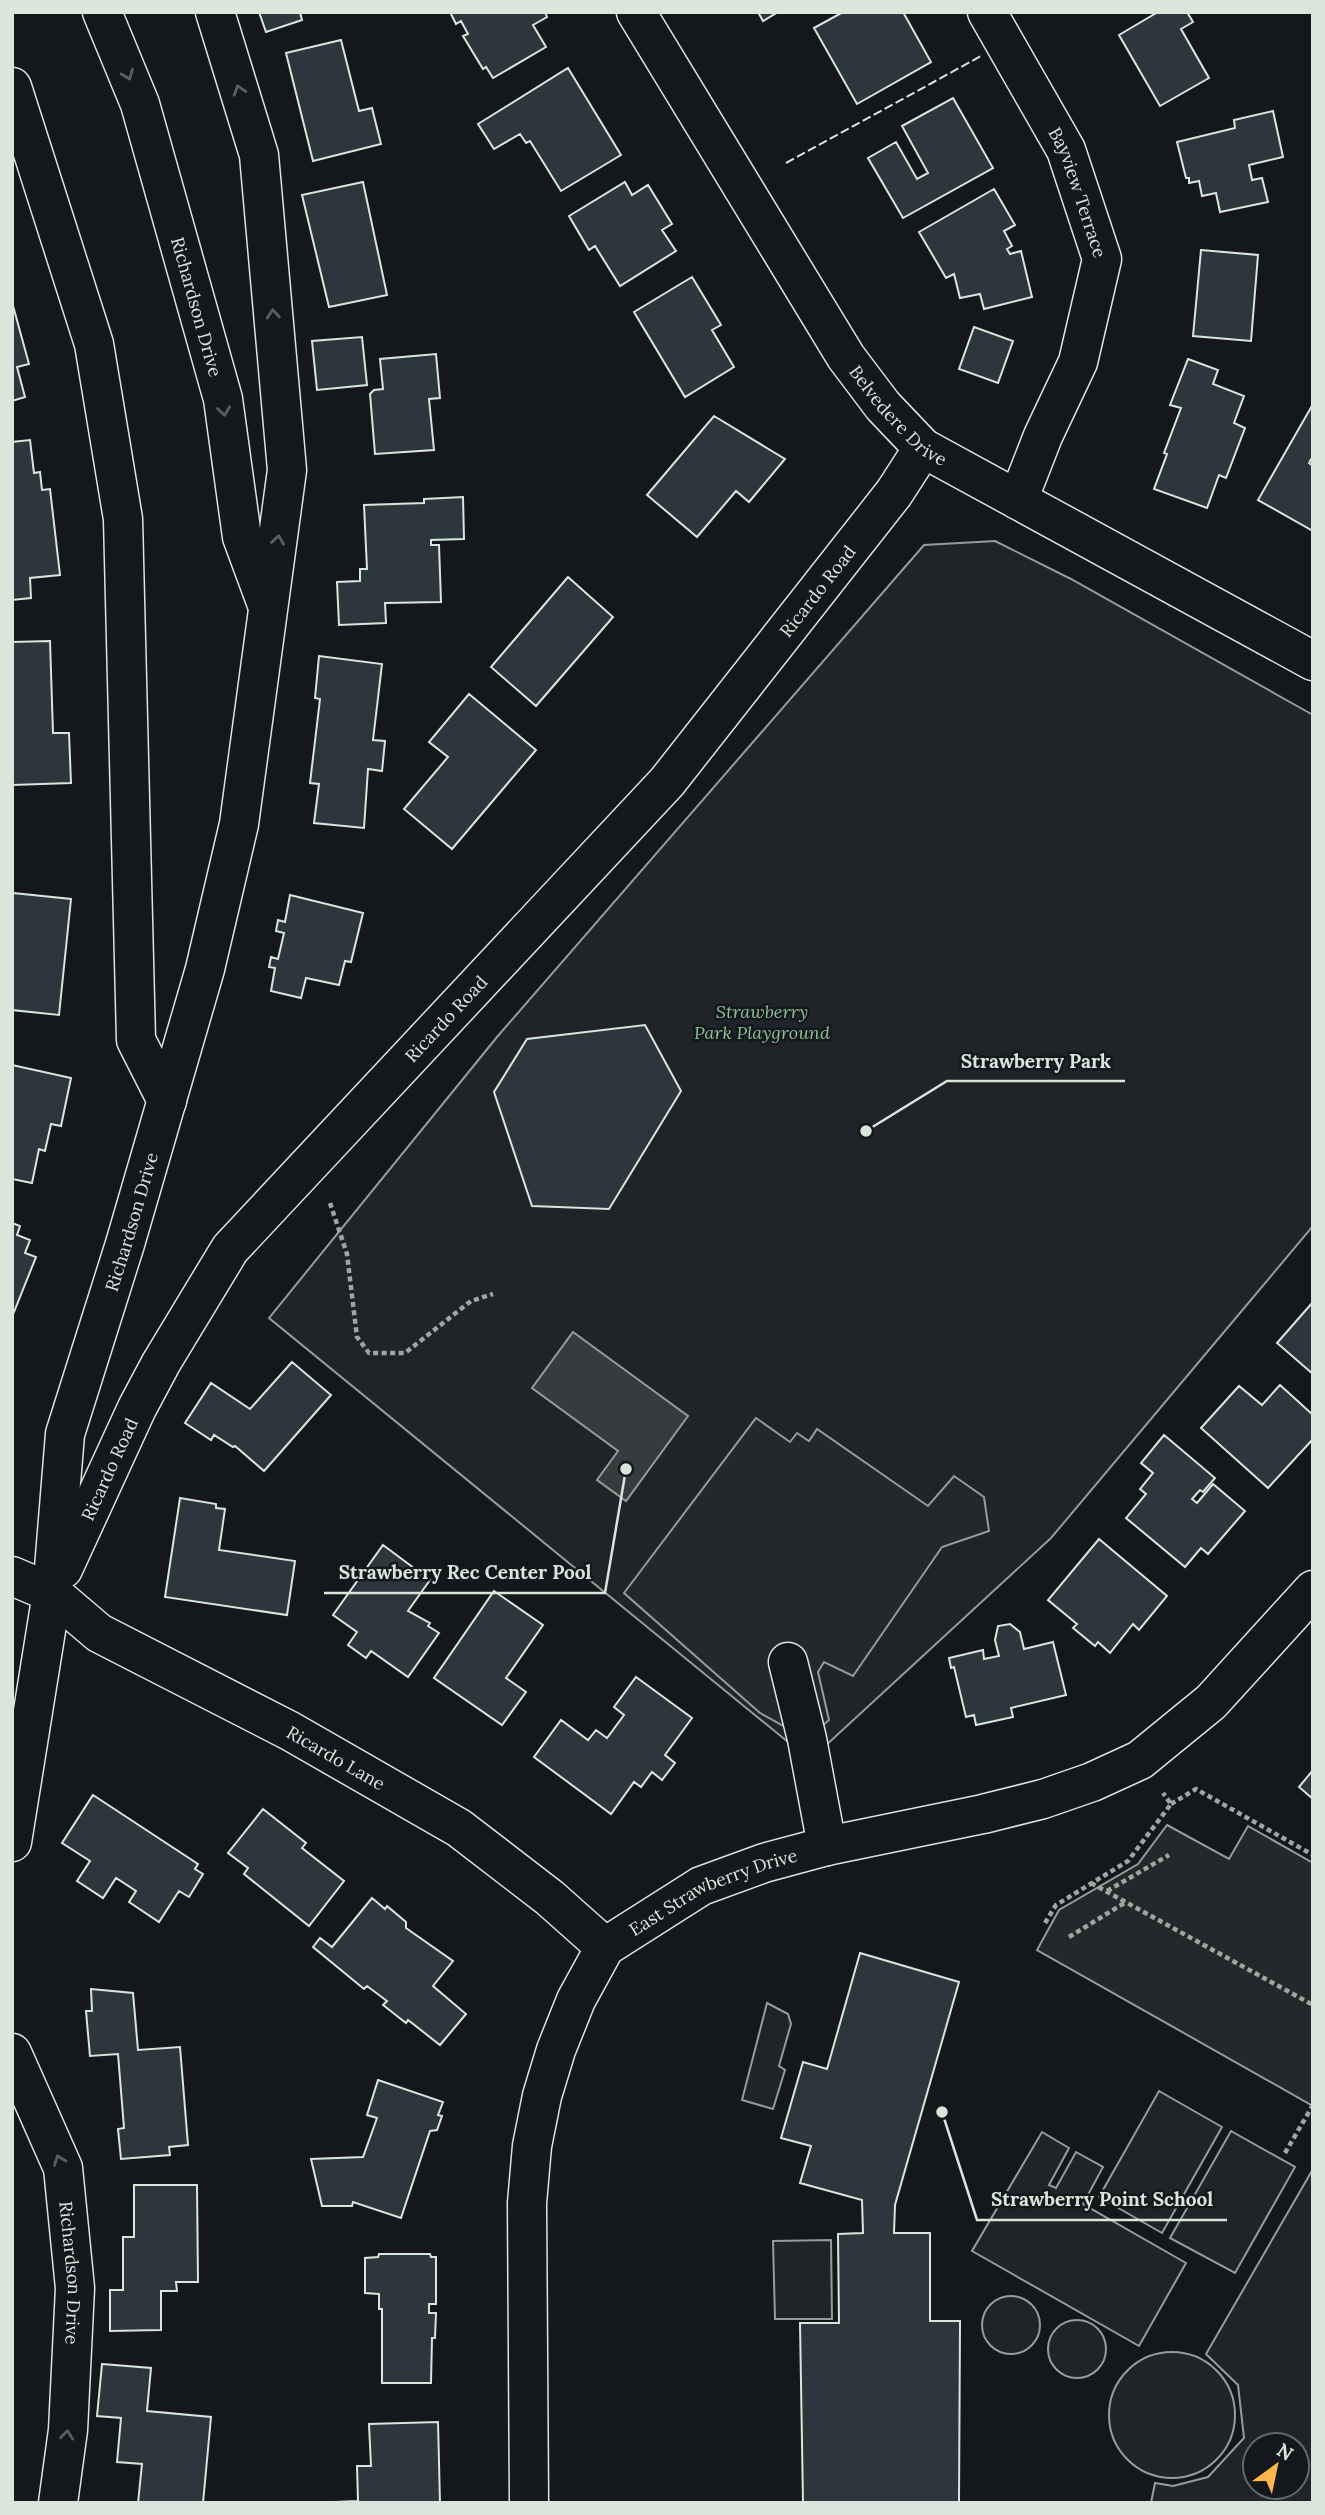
<svg xmlns="http://www.w3.org/2000/svg" width="1325" height="2515" viewBox="0 0 1325 2515" font-family="Lora,serif">
	<style>
		.green { fill: #202428; stroke: #939e99; stroke-width: 2; fill-rule: evenodd }
		.parking { fill: #24282b; stroke: #939e99; stroke-width: 2 }
		.water { fill: #363b3e; stroke: #939e99; stroke-width: 2 }
		.building { fill: #2c363c; stroke: #d8e6dc; stroke-width: 2 }
		.lines { fill: none; stroke-linecap: round; stroke-linejoin: round }
		.minor-casing { stroke: #d8e6dc; stroke-width: 41 }
		.path { stroke: #9da8a2; stroke-width: 4.5; stroke-dasharray: 5 3.5; stroke-linecap: butt }
		.minor { stroke: #14181c; stroke-width: 38 }
		.fence { stroke: #d8e6dc; stroke-width: 2; stroke-dasharray: 9 3.5; stroke-linecap: butt }
		.oneway { stroke: #59605f }
		.labels { text-anchor: middle; dominant-baseline: central; stroke-width: 5; stroke-linejoin: round; paint-order: stroke }
		.street-label { font-size: 18px; fill: #d8e6dc; stroke: #14181c }
		.park-label { font-size: 18px; font-style: italic; fill: #8ac095; stroke: #14181c }
		.leader { fill: none; stroke: #d8e6dc; stroke-width: 2.5 }
		.callout-dot { fill: #d8e6dc; stroke: #14181c; stroke-width: 2.5 }
		.callout-label { font-size: 19px; text-anchor: middle; font-weight: bold; fill: #d8e6dc; stroke: #14181c; stroke-width: 5; stroke-linejoin: round; paint-order: stroke }
	</style>
	<rect width="100%" height="100%" fill="#14181c"/>
	<path class="green" d="M995 541 1071 579 1313 715V1226L1051 1538 810 1760 269 1318 497 1037 924 545Z
		M767 2003 788 2014 791 2024 779 2066 785 2070 773 2109 742 2100Z
		M1159 2091 1222 2127 1162 2233 1099 2197Z
		M1231 2131 1295 2167 1235 2273 1170 2238Z
		M1042 2132 1069 2148 1049 2185 1056 2188 1076 2152 1103 2167 1083 2204 1186 2263 1139 2346 972 2251Z
		M1313 2169V2503H1151L1155 2483 1173 2486 1208 2477 1244 2438 1238 2385 1206 2354ZM1255 2445H1297V2487H1255Z
		M831 2240 832 2319H775L773 2241Z
		M982 2325a29 29 0 1 1 58 0a29 29 0 1 1-58 0Z
		M1048 2349a29 29 0 1 1 58 0a29 29 0 1 1-58 0Z
		M1109 2415a63 63 0 1 1 126 0a63 63 0 1 1-126 0Z"/>
	<path class="parking" d="M756 1418 790 1442 797 1433 809 1441 817 1429 928 1506 954 1476 984 1497 989 1531 942 1547 853 1676 824 1662 818 1672 829 1720 807 1739 760 1713 624 1593Z
		M1167 1825 1229 1859 1248 1826 1313 1863V2106L1037 1950 1059 1910 1138 1864Z"/>
	<path class="water" d="M573 1332 688 1416 626 1501 597 1480 618 1451 532 1388Z"/>
	<path class="building" d="M259 12H300L302 20 266 32Z
		M450 12H545L547 17 533 25 546 47 493 78 486 67 483 69 463 36 468 34 461 21 456 24Z
		M758 12H778L763 21Z
		M843 12H903L931 62 857 104 814 28Z
		M1158 12H1187L1193 22 1181 29 1209 78 1160 106 1119 35Z
		M341 40 359 111 372 108 381 144 313 161 286 53Z
		M568 68 621 155 561 191 530 141 526 143 520 134 494 149 478 124Z
		M953 98 993 168 903 218 868 158 896 142 917 179 928 173 902 126Z
		M1273 111 1283 157 1249 165 1252 180 1262 178 1268 202 1220 212 1216 193 1202 196 1199 181 1189 183V178H1186L1177 142 1235 128 1234 120Z
		M363 182 387 295 329 307 302 195Z
		M625 182 632 195 648 185 672 224 662 230 676 251 620 286 595 246 589 250 569 216Z
		M994 189 1015 225 1004 231 1012 246 1007 249 1010 254 1021 251 1032 297 984 309 980 294 960 298 954 274 946 278 919 232Z
		M1201 250 1258 255 1251 341 1193 336Z
		M692 277 721 325 712 330 734 367 685 397 634 312Z
		M12 302 29 364 17 367 25 397 12 401Z
		M974 327 1013 341 998 383 959 369Z
		M362 337 367 385 317 390 312 341Z
		M436 354 440 398 429 399 434 450 375 454 370 394 374 390 383 389 380 359Z
		M1188 359 1218 370 1213 384 1244 396 1234 423 1245 428 1226 478 1219 475 1207 508 1154 489 1167 454 1164 453 1181 408 1170 405Z
		M1313 404V456L1309 463 1313 466V531L1258 500Z
		M714 416 785 459 749 502 736 491 697 537 647 495Z
		M30 440 34 473 40 472 42 490 50 489 60 575 30 578 31 598 12 600V442Z
		M463 497 464 539 431 540V545H439L441 602 385 603 386 623 339 625 337 582 360 581V569H367L364 505 424 503V499Z
		M568 577 613 617 536 706 491 667Z
		M50 641 53 733H69L71 783 12 785V642Z
		M319 656 382 664 373 740 385 741 382 771 368 769 364 828 314 823 319 784 310 783 320 699 315 698Z
		M469 694 536 750 452 849 404 809 448 757 429 742Z
		M13 893 71 899 59 1015 12 1010Z
		M290 895 363 913 351 962 345 961 339 985 306 978 301 998 271 991 275 968 269 967 271 957 278 959 284 933 276 931 278 920 285 922Z
		M645 1025 681 1091 609 1209 532 1206 494 1092 527 1039Z
		M12 1065 71 1078 61 1126 51 1124 45 1151 39 1149 32 1183 12 1179Z
		M12 1223 20 1226 17 1235 30 1240 25 1253 36 1257 12 1317Z
		M1313 1302V1374L1277 1343Z
		M292 1362 331 1395 264 1471 235 1446 233 1447 214 1435 211 1440 185 1423 211 1383 250 1409Z
		M1280 1385 1313 1415V1439L1268 1488 1201 1428 1239 1386 1262 1405Z
		M1164 1435 1215 1478 1203 1492 1200 1490 1192 1499 1197 1503 1213 1484 1245 1511 1208 1554 1201 1548 1185 1567 1126 1518 1146 1494 1140 1489 1153 1473 1141 1463Z
		M180 1498 216 1504V1508L225 1509 219 1550 295 1561 287 1615 165 1597Z
		M1099 1539 1167 1596 1139 1630 1133 1624 1110 1653 1098 1642 1095 1646 1073 1628 1077 1624 1048 1600Z
		M383 1545 430 1580 408 1611 430 1623 428 1626 439 1633 408 1677 371 1651 366 1658 348 1645 357 1632 333 1615Z
		M494 1591 543 1625 506 1678 526 1692 502 1725 434 1678Z
		M1010 1624 1020 1632 1024 1649 1053 1642 1066 1695 1011 1708 1013 1717 976 1725 974 1715 966 1717 954 1667 951 1668 949 1658 983 1650 984 1659 999 1656 995 1640 998 1626Z
		M636 1677 692 1718 665 1755 675 1763 662 1780 652 1772 641 1787 634 1782 611 1814 534 1757 561 1720 588 1740 596 1730 607 1738 624 1715 614 1707Z
		M1313 1770V1799L1299 1787Z
		M93 1795 198 1864 195 1869 203 1874 189 1897 179 1891 159 1922 129 1902 136 1891 116 1878 103 1898 77 1881 90 1861 62 1843Z
		M263 1809 306 1843 302 1848 344 1881 309 1926 244 1874 248 1868 228 1853Z
		M372 1898 385 1909 387 1906 406 1922V1928L453 1961 433 1986 466 2014 440 2045 408 2020 406 2023 383 2005 387 2001 367 1986 364 1989 313 1947 320 1938 332 1947Z
		M860 1953 959 1982 895 2205 894 2233H930V2321H960L959 2503H803L800 2323H839L838 2234 863 2233 862 2200 800 2183 811 2146 781 2138 803 2062 827 2069Z
		M91 1989 133 1993 138 2050 180 2047 188 2145 169 2147 170 2155 121 2159 118 2129 124 2128 118 2054 90 2056 86 2011H92Z
		M378 2080 443 2102 438 2115 442 2116 437 2130 430 2131 401 2218 353 2202 352 2206H322L311 2159 363 2157 377 2118 367 2115Z
		M134 2185H197L198 2282H176L177 2291H161V2330L110 2331V2290H123V2237H134Z
		M379 2254H430L431 2257H436V2304H429V2313H436L435 2338H432L431 2383H382V2309H379V2294L365 2293V2258L378 2257Z
		M102 2364 151 2368 147 2411 211 2417 203 2503H138L142 2464 117 2462 121 2418 97 2416Z
		M438 2422 440 2503H310L358 2501 357 2466H371L369 2424Z"/>
	<g class="lines">
		<g class="minor-casing">
			<g id="minor">
				<path id="s1" d="M102 12 140 104 223 399 242 537 266 602"/>
				<path id="s2" d="M636 12 846 357 883 406 923 448 1313 661"/>
				<path id="s3" d="M987 12 1066 150 1102 259 1078 362 1043 436 1018 500"/>
				<path d="M12 87 94 344 123 519 136 1040 167 1101"/>
				<path id="s4" d="M63 1569 137 1408 161 1363 230 1249 667 782 894 493 923 448"/>
				<path id="s5" d="M12 1576 52 1593 99 1633 290 1731 459 1828 550 1898 605 1947"/>
				<path d="M788 1662 807 1739 827 1846"/>
				<path id="s6" d="M12 1842 52 1593 65 1434 125 1244 205 969 239 824 287 470 259 155 215 12"/>
				<path id="s7" d="M12 2053 63 2168 75 2288 68 2430 58 2503"/>
				<path id="s8" d="M529 2503 527 2203 532 2146 542 2096 556 2050 576 2000 605 1947 701 1886 764 1863 827 1846 983 1814 1043 1799 1092 1782 1140 1760 1211 1702 1313 1590"/>
			</g>
		</g>
		<path class="path" d="M330 1203 347 1254 357 1337 369 1353H405L471 1301 493 1294
			M1171 1804 1196 1789 1313 1855
			M1091 1883 1313 2005
			M1107 1891 1169 1855
			M1045 1923 1056 1905 1128 1861 1171 1804 1163 1793
			M1069 1937 1126 1902
			M1285 2153 1313 2105"/>
		<use href="#minor" class="minor"/>
		<path class="fence" d="M786 163 981 56"/>
	</g>
	<defs><path id="oneway-chevron" d="M-2-3.5L2.5 0L-2 3.5" fill="none" stroke-width="1.6" stroke-linecap="round" stroke-linejoin="round" transform="scale(1.75)"/></defs>
	<g class="oneway">
		<use href="#oneway-chevron" transform="translate(128 75) rotate(68)"/>
		<use href="#oneway-chevron" transform="translate(239 90) rotate(-107)"/>
		<use href="#oneway-chevron" transform="translate(273 314) rotate(-95)"/>
		<use href="#oneway-chevron" transform="translate(224 411) rotate(82)"/>
		<use href="#oneway-chevron" transform="translate(278 540) rotate(-82)"/>
		<use href="#oneway-chevron" transform="translate(59 2160) rotate(-111)"/>
		<use href="#oneway-chevron" transform="translate(67 2435) rotate(-84)"/>
	</g>
	<g class="labels">
		<g class="street-label">
			<text stroke="none"><textPath href="#s3" startOffset="203">Bayview Terrace</textPath></text>
			<text stroke="none"><textPath href="#s1" startOffset="310">Richardson Drive</textPath></text>
			<text stroke="none"><textPath href="#s2" startOffset="483">Belvedere Drive</textPath></text>
			<text stroke="none"><textPath href="#s4" startOffset="1244">Ricardo Road</textPath></text>
			<text stroke="none"><textPath href="#s4" startOffset="677">Ricardo Road</textPath></text>
			<text stroke="none"><textPath href="#s6" startOffset="634">Richardson Drive</textPath></text>
			<text stroke="none"><textPath href="#s4" startOffset="110">Ricardo Road</textPath></text>
			<text stroke="none"><textPath href="#s5" startOffset="373">Ricardo Lane</textPath></text>
			<text stroke="none"><textPath href="#s8" startOffset="693">East Strawberry Drive</textPath></text>
			<text stroke="none"><textPath href="#s7" startOffset="231">Richardson Drive</textPath></text>
		</g>
		<g class="park-label">
			<text x="762" y="1011">Strawberry<tspan x="762" dy="21">Park Playground</tspan></text>
		</g>
	</g>
	<path class="leader" d="M866 1131L947 1081H1125M626 1469L605 1593H324M942 2112L977 2220H1227"/>
	<g class="callout-dot">
		<circle cx="866" cy="1131" r="7"/>
		<circle cx="626" cy="1469" r="7"/>
		<circle cx="942" cy="2112" r="7"/>
	</g>
	<g class="callout-label">
		<text x="1036" y="1068">Strawberry Park</text>
		<text x="465" y="1579">Strawberry Rec Center Pool</text>
		<text x="1102" y="2206">Strawberry Point School</text>
	</g>
	<rect width="1325" height="2515" fill="none" stroke="#d8e6dc" stroke-width="28"/>
	<g transform="translate(1276 2466) rotate(33)"><circle r="33" fill="#14181c" stroke="#626a69" stroke-width="2"/>
	<path d="M0-5L12 26L0 18L-12 26Z" fill="#ffb74d"/>
	<text y="-10" font-size="19" font-weight="bold" text-anchor="middle" fill="#d8e6dc">N</text>
	</g>
</svg>
